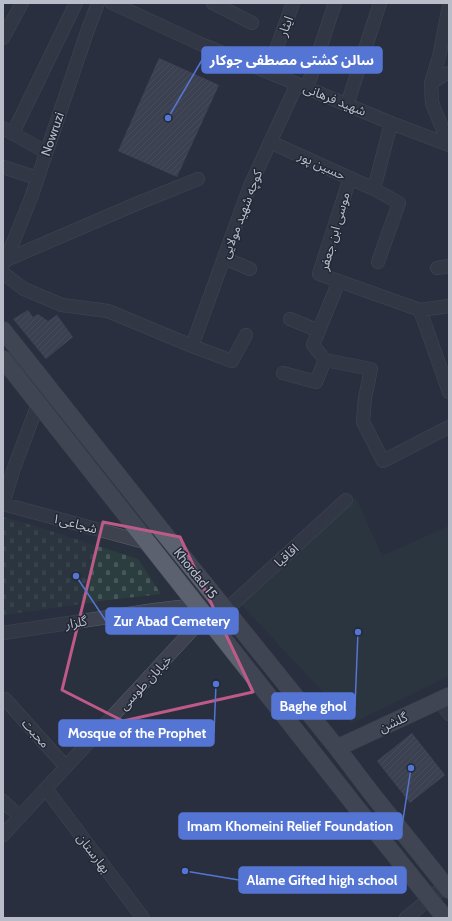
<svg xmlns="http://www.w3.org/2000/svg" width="452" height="921" viewBox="0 0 452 921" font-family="Cabin,'Noto Sans Arabic',sans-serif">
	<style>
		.cemetery { fill: url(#cemetery-stones) }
		.park { fill: #2c3d40 }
		.building { fill: url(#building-hatch) }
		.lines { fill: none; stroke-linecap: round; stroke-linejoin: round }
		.minor-casing { stroke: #5a606c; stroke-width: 14 }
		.major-casing { stroke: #464b58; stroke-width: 18 }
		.minor { stroke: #3d424e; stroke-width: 13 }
		.major { stroke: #5b616e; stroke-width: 17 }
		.marked { fill: none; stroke: #be5a87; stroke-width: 3; stroke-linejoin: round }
		.labels { text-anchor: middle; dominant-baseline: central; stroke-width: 3; stroke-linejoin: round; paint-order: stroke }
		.street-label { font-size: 13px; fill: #b9bdc9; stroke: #212734 }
		.leader { fill: none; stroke: #5475d3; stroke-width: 1.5 }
		.callout-dot { fill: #5475d3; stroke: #212734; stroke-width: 1.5 }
		.callout { fill: #5475d3; stroke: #5475d3; stroke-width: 1.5 }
		.callout-label { font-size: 14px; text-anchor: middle; font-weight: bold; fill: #fff }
	</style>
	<defs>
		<pattern id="cemetery-stones" width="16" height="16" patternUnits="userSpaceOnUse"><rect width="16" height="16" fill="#2c3d40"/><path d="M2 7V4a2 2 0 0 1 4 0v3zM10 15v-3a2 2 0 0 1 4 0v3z" fill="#48575a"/></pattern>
		<pattern id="building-hatch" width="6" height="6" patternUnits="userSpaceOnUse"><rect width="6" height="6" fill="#525869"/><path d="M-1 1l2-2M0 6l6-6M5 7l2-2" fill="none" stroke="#696e7d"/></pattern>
	</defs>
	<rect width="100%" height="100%" fill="#29303e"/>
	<path class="cemetery" d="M3 517 35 526 138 559 161 594 109 600 3 615Z"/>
	<path class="park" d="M356 498 382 556 449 526V676L352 723 241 604Z"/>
	<path class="building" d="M159 58 219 85 177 177 118 151Z
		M28 310 33 317 38 314 48 321 57 315 73 337 46 359 13 319Z
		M412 733 445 775 410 803 377 761Z"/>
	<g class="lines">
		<g class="minor-casing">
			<path id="minor" d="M112 3 196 42 391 123 449 145
				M213 3 252 23
				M449 6 439 57 431 83 432 103 449 145
				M3 38 22 3
				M268 72 293 3
				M431 83 445 74 449 73
				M307 88 335 3
				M347 105 380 3
				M3 128 46 152
				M13 133 76 3
				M270 142 374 189 391 123
				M3 167 37 178
				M350 178 319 274 420 310 449 306
				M374 189 399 203 378 262
				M224 258 250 269
				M6 260 136 204 198 179
				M3 264 6 260 31 198 87 32 98 3
				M437 268 449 266
				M3 273 24 289 62 305 108 311 192 346 232 361 246 335
				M339 281 313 345 325 360 371 369 365 398 363 422 383 461 449 427
				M420 310 449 392
				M290 319 319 331
				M192 346 250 186 297 84
				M283 373 316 382 325 360
				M3 504 148 543
				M3 504 14 468 38 404
				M226 610 346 500
				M3 633 154 610 196 605
				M5 699 66 767
				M439 700 449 714
				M46 789 143 918
				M3 801 20 817
				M3 835 205 616
				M406 918 449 883"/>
		</g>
		<g class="major-casing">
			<path id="major" d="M3 330 163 532 337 748 372 794 449 890
				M3 359 360 812 445 918
				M337 748 449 696"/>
		</g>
		<use href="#minor" class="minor"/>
		<use href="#major" class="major"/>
	</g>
	<path d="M0 0H452V921H0ZM103 522 180 537 253 692 123 721 62 690Z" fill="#29303e" fill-opacity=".55" fill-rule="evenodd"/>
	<path class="marked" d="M103 522 180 537 253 692 123 721 62 690Z"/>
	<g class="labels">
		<g class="street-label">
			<text transform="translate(285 26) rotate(-70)">ایثار</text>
			<text transform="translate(335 99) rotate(22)">شهید فرهانی</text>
			<text transform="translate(52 134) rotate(-71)">Nowruzi</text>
			<text transform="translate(322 165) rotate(25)">حسین پور</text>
			<text transform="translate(241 214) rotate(-69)">کوچه شهید مولایی</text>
			<text transform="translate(334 231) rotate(-74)">موسی ابن جعفر</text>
			<text transform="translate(75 523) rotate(15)">شجاعی۱</text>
			<text transform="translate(286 555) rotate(-42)">اقاقیا</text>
			<text transform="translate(196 573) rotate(51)">Khordad 15</text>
			<text transform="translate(76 622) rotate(-9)">گلزار</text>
			<text transform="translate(145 682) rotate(-47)">خیابان طوسی</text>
			<text transform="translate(393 722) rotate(-25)">گلشن</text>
			<text transform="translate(36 733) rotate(48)">محبت</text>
			<text transform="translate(94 853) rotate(53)">بهارستان</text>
		</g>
	</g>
	<path class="leader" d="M168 118L202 60M76 576L106 621M358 632L355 706M216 684L214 733M411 768L402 826M185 871L239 880"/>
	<g class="callout-dot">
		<circle cx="168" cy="118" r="4"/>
		<circle cx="76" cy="576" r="4"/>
		<circle cx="358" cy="632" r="4"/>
		<circle cx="216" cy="684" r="4"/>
		<circle cx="411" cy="768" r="4"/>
		<circle cx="185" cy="871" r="4"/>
	</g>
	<g class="callout">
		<rect x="202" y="47" width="180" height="26" rx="4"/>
		<rect x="106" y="608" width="132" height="26" rx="4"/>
		<rect x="272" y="693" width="83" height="26" rx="4"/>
		<rect x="59" y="720" width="155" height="26" rx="4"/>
		<rect x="179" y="813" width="223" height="26" rx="4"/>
		<rect x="239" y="867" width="167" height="26" rx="4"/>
	</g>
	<g class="callout-label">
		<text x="292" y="65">سالن کشتی مصطفی جوکار</text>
		<text x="172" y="626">Zur Abad Cemetery</text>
		<text x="313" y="711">Baghe ghol</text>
		<text x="137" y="738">Mosque of the Prophet</text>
		<text x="290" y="831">Imam Khomeini Relief Foundation</text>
		<text x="322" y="885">Alame Gifted high school</text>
	</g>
	<rect width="452" height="921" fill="none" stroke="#b9bdc9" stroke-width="8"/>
</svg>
